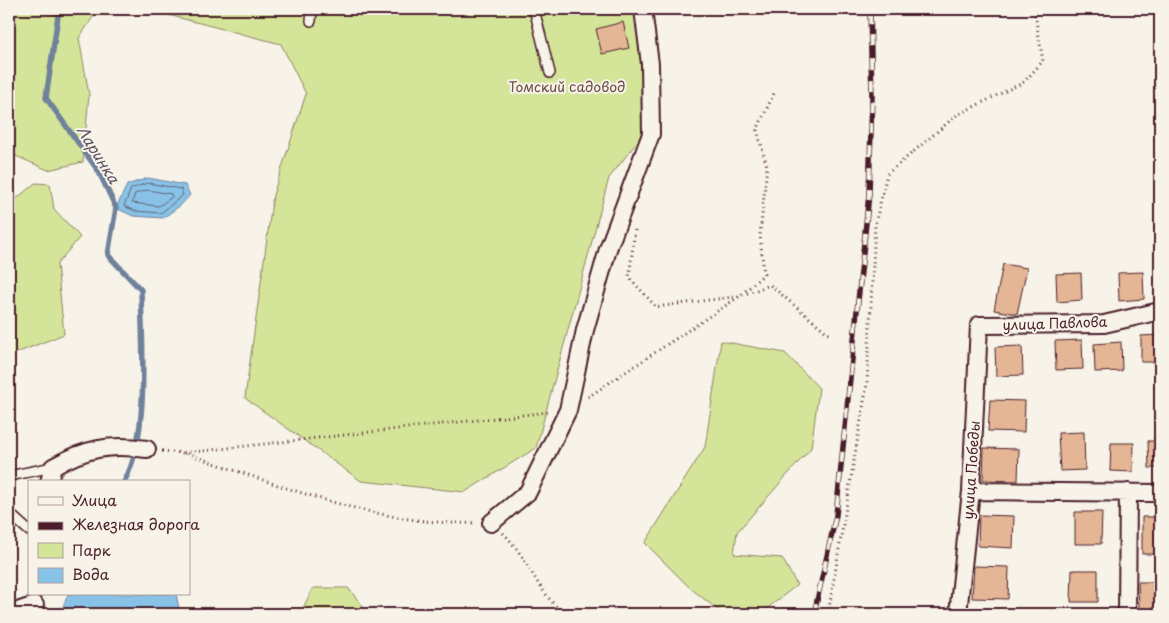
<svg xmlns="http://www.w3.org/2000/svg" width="1169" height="623" viewBox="0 0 1169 623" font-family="'Playpen Sans',sans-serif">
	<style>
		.green { fill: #d4e599; stroke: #8f8262 }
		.water { fill: #88c3e7; stroke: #6f819c }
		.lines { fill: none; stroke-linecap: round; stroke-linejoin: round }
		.shore { stroke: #636176; stroke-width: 1 }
		.stream { stroke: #6f819c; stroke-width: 5.5 }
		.building { fill: #e5b695; stroke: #4a1f2b }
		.service-casing { stroke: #4a1f2b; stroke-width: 12 }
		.minor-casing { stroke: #4a1f2b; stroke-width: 20 }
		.path { stroke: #4a1f2b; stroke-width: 3; stroke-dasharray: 1 4; stroke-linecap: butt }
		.service { stroke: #f7f3e8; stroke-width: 9 }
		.minor { stroke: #f7f3e8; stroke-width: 16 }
		.rail-casing { stroke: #4a1f2b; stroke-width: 5.5 }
		.rail { stroke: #f7f3e8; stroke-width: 4; stroke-dasharray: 11; stroke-linecap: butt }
		.labels { text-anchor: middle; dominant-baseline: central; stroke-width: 4; stroke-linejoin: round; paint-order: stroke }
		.park-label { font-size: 14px; fill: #6c5046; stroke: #f7f3e8 }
		.street-label { font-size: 14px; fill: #4a1f2b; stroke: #f7f3e8 }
		.water-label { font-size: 15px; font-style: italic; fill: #5d5063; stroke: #f7f3e8 }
	</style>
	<rect width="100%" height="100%" fill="#f7f3e8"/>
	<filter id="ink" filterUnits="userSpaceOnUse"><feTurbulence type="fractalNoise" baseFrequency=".02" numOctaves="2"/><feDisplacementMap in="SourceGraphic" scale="10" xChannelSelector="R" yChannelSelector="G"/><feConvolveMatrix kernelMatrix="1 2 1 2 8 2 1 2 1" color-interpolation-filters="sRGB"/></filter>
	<g filter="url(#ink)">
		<path class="green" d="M17 9H95V14L79 38 89 94 83 162 48 170 9 153V19Z
			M145 9H636L644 65 645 132 609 178 536 448 465 492 361 481 245 398 273 195 306 94 281 44Z
			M35 183 50 184 54 209 80 237 57 264 64 334 9 356V205Z
			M721 341 785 353 819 388 811 448 737 532 734 554 782 558 797 585 760 614H723L689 587 645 543 705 447Z
			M313 588H348L363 606 362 614H300Z"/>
		<path class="water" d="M148 178 185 185 190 195 181 205 163 218 133 216 116 208 127 185Z
			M68 594H176L180 613 60 614Z"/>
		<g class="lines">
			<path class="shore" d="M148 183 181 189 183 195 161 213 135 211 124 206 131 189Z
				M148 190 171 194 172 197 159 206 132 203 135 194Z"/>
			<path class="stream" d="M59 9 46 98 99 172 116 208 108 255 141 290C142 343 150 435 124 482"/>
		</g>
		<path class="building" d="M623 22 629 48 602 54 596 29Z
			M1003 264 1027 268 1017 314 994 310Z
			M1143 272 1144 299 1119 301 1118 273Z
			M1081 273 1082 300 1057 302 1056 274Z
			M1160 335V362H1141V336Z
			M1082 340 1083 369 1056 370 1055 341Z
			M1121 342 1122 371 1095 372 1094 344Z
			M1022 346 1023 375 996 376 995 347Z
			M990 400 1025 401 1024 432 988 431Z
			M1084 432 1085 470 1060 471 1058 433Z
			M1148 441H1160V468H1149Z
			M1111 443H1134L1133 472 1110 471Z
			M984 448 1019 449 1018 481 983 480Z
			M1075 512H1102L1101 544H1075Z
			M979 515 1014 516 1013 548 978 546Z
			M1142 517H1160V554H1142Z
			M974 566 1009 567 1008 599 972 598Z
			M1072 570H1098V602H1071Z
			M1138 582H1160V608L1139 609Z
			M967 611 1003 613V614H967Z"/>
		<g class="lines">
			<g class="service-casing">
				<path id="service" d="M534 9 550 73
					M311 21 312 9
					M9 476 53 467
					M9 513 29 531"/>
			</g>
			<g class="minor-casing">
				<path id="minor" d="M49 482 53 467C86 448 109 444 147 449
					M971 491 1160 493
					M491 523 528 492 568 410 585 330 608 249 651 134 650 64 643 9
					M9 614 35 605
					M958 614 971 491 979 325 1104 324 1160 311
					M1127 614 1128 492"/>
			</g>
			<path class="path" d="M635 230 629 277 656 307 740 296 764 274 760 235 767 166 757 130 775 91
				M588 397 740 296 770 285 830 335
				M162 451 184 453C279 484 375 526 476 523
				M184 453 549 412
				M503 533C528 557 537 593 565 614
				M828 614 867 384 875 225 887 174 957 115 1024 82 1043 61 1034 9"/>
			<use href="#service" class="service"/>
			<use href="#minor" class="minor"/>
			<g class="rail-casing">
				<path id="rail" d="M814 614 836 515 869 194 872 98 870 9"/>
			</g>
			<use href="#rail" class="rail"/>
		</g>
	</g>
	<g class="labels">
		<g class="park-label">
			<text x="567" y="86">Томский садовод</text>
		</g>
		<g class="street-label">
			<text transform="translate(1055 323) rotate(-2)">улица Павлова</text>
			<text transform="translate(971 470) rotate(-86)">улица Победы</text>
		</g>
		<g class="water-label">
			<text transform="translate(99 154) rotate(58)">Ларинка</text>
		</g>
	</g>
	<rect width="1169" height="623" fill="none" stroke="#f7f3e8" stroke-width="30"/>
	<rect x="15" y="15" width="1139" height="593" fill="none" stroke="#4a1f2b" stroke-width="2" filter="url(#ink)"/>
	<rect x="28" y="480" width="162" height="115" fill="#f7f3e8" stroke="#b29e9c"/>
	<rect x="38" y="497" width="25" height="8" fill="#f7f3e8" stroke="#b29e9c"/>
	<text x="72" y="506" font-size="15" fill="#4a1f2b">Улица</text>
	<rect x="38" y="522" width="25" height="8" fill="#4a1f2b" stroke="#b29e9c"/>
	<text x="72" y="530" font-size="15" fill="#4a1f2b">Железная дорога</text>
	<rect x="38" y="543" width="25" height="15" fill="#d4e599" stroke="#b29e9c"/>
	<text x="72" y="556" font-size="15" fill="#4a1f2b">Парк</text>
	<rect x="38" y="568" width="25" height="15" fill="#88c3e7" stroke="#b29e9c"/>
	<text x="72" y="580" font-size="15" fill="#4a1f2b">Вода</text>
</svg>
